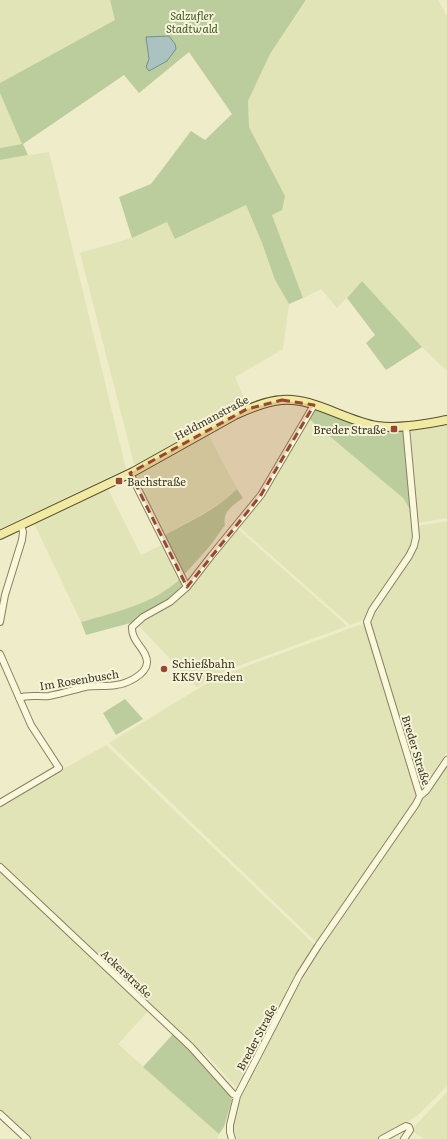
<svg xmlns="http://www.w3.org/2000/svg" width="447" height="1139" viewBox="0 0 447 1139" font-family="Literata,serif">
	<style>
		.farmland { fill: #e0e4b6 }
		.green { fill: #bbcd9c }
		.water { fill: #aac3c1; stroke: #709191 }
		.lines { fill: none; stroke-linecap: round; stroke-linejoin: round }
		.minor-casing { stroke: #8b805e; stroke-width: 8 }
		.major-casing { stroke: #594d31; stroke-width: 10 }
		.minor { stroke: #f9f7dc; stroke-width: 6 }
		.major { stroke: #f0eaa2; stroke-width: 8 }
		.marked { fill: #99472e; fill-opacity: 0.2; stroke: #99472e; stroke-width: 3; stroke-dasharray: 8 5; stroke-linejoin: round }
		.poi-dot { fill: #99472e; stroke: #f6f4d9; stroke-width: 1.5 }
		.labels { text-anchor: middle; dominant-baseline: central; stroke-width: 4; stroke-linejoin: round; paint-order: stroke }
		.park-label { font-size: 11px; font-style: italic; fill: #405728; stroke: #f6f4d9 }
		.street-label { font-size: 11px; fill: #3b3421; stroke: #f6f4d9 }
		.poi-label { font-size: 11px; fill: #3b3421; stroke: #f6f4d9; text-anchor: start }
	</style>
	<rect width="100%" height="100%" fill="#eeecc9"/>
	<path class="farmland" d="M0 0H110L116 20 0 83Z
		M307 0H438L447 16V371L422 347 362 281 337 308 321 289 303 298 290 264 272 215 285 196 249 127 248 101 270 54Z
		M0 93 23 144 0 148Z
		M49 152 126 469 0 529V160Z
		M246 205 262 243 275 280 289 304 283 349 235 377 247 405 138 464H134L80 253 132 238 167 222 176 239Z
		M308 418 403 498 412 513 414 535 407 554 368 614 362 621 350 625 238 526Z
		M447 422V518L418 523 409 431 412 428Z
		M207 432 237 489 231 496 211 509 163 536 132 474Z
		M107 487 141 555 164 544 181 578 171 588 135 607 81 622 34 523Z
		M447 521V752L424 786 421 785 370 622 372 616 414 555 418 543V526Z
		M237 528 347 626 230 669 213 677 197 687 137 624 171 604 189 590 212 556Z
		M359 625 365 626 412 772 415 795 412 804 317 943 109 743 214 679 231 672Z
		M106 745 315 945 296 973 236 1087 205 1053 200 1054 0 864V805Z
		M447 765V1086L418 1115 388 1135 379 1139H237L234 1129 235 1113 242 1096 296 990 320 951Z
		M0 869 149 1010 118 1044 219 1134 217 1139H31L0 1111Z
		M447 1092V1139H424L411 1130Z"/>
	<path class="green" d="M110 0H306L270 54 248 101 249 127 285 196 282 210 272 215 303 298 289 304 275 280 262 243 246 205 175 239 167 222 132 238 119 197 151 184 191 131 205 140 232 114 189 52 139 93 124 75 23 144 28 155 0 160V148L22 144 0 93V83L115 20Z
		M362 281 422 347 386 370 366 343 375 335 347 298Z
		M317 408 399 429 405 434 412 513 403 498 308 418 313 410Z
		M237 489 243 498C233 505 222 512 225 525L210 546 183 576 163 536C188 522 217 510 237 489Z
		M181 578 184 587 170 600 134 622 86 635 81 622C116 612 154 604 181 578Z
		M125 699 143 719 116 735 103 713Z
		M174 1033 231 1096 232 1100 224 1127 219 1134 143 1067Z"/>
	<path class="water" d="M169 36 175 44 176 49 167 61 149 71 146 67 149 59 146 37Z"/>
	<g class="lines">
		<g class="minor-casing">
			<path id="minor" d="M130 473 187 587
				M0 622 5 595 22 540 23 532 21 525
				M0 654 31 725 59 768 0 803
				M19 698C28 694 39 697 49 696 61 694 73 690 85 687 95 685 106 687 116 685 126 684 146 675 147 663 148 650 131 642 132 627L143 617 170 602 187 587 211 556 261 495 314 405
				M420 796 426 791 447 760
				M0 867 191 1047 233 1094 237 1096
				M0 1114 27 1139
				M232 1139 230 1132V1125L237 1096 299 976 318 946 416 804 420 796 367 622 372 610 409 556 414 546 416 537 406 427
				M382 1139 406 1126 409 1127 410 1130 404 1139"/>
		</g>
		<g class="major-casing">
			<path id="major" d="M0 535 133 472 235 415C250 408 266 401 282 400 312 397 346 421 377 426 401 429 424 424 447 420"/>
		</g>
		<use href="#minor" class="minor"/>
		<use href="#major" class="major"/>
	</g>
	<path class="marked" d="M282 400 314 405 261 495 187 587 130 473 247 409Z"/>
	<g class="poi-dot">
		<rect x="390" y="425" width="8" height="8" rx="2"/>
		<rect x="115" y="477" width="8" height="8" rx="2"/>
		<circle cx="164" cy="669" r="4"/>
	</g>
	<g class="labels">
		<g class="park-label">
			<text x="192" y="15">Salzufler<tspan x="192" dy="13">Stadtwald</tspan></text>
		</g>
		<g class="street-label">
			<text transform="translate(211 417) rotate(-28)">Heldmanstraße</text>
			<text transform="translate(79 679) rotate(-9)">Im Rosenbusch</text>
			<text transform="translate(417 750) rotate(73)">Breder Straße</text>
			<text transform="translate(127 973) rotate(43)">Ackerstraße</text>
			<text transform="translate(256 1037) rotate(-62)">Breder Straße</text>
		</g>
		<g class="poi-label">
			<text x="386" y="429" text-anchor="end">Breder Straße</text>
			<text x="127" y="481">Bachstraße</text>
			<text x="172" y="663">Schießbahn<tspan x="172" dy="13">KKSV Breden</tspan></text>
		</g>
	</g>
</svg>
